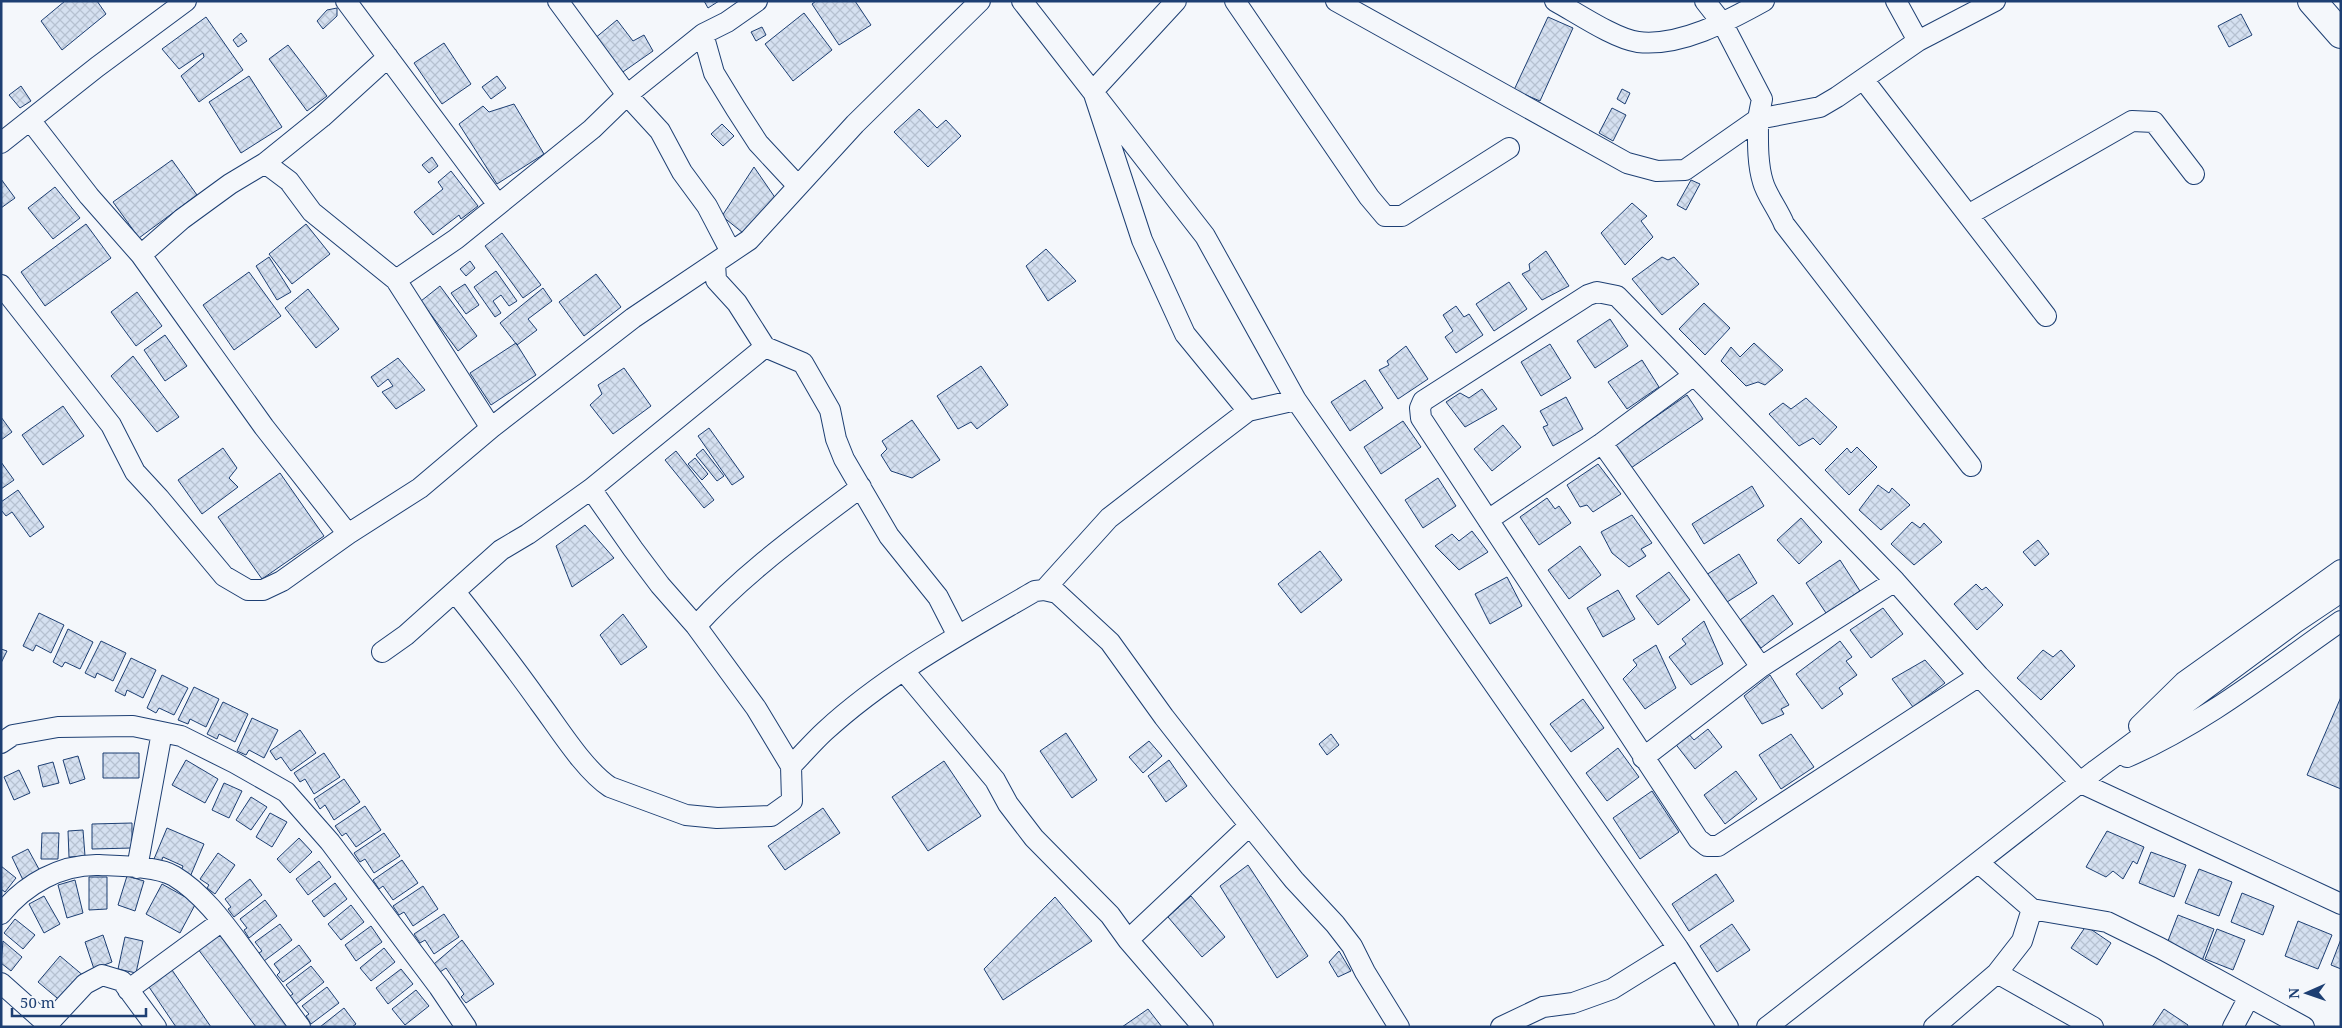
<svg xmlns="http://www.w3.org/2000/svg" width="2342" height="1028" viewBox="0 0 2342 1028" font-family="'Noto Serif',serif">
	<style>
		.building { fill: url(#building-cross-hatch); stroke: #1d3f73 }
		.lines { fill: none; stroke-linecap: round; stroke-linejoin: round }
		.minor-casing { stroke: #1d3f73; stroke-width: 22 }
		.highway-casing { stroke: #1d3f73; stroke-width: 30 }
		.minor { stroke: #f4f7fb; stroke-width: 20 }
		.highway { stroke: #f4f7fb; stroke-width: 28 }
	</style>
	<defs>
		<pattern id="building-cross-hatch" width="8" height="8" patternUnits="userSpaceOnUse" patternTransform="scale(1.25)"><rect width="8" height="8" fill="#d5e0f0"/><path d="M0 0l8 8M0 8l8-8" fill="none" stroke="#b6c1d1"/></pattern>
	</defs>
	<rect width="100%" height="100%" fill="#f4f7fb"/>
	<path class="building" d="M65 1H97L106 14 62 50 41 21Z
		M704 1H719L708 8Z
		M816 1H855L871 25 839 45 812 4Z
		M337 8V16L323 29 317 21 327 10Z
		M804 13 832 50 793 81 765 44Z
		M2241 14 2252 35 2229 47 2218 26Z
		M206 17 243 70 199 102 181 76 204 57 203 53 179 69 162 49Z
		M1548 17 1573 28 1540 101 1514 90Z
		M617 20 633 41 644 35 653 51 620 74 594 39Z
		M762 27 766 35 756 41 751 32Z
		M241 33 247 41 238 47 233 40Z
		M444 43 471 84 442 104 414 63Z
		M288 45 327 96 307 111 269 59Z
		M249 76 282 127 241 153 209 102Z
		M497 76 506 88 491 99 482 87Z
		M21 86 31 101 20 108 9 95Z
		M1622 89 1630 93 1625 104 1617 99Z
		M514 104 544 154 497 184 459 124 483 106 489 112Z
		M1612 108 1626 115 1613 141 1599 133Z
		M919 109 937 128 946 120 961 136 928 167 894 132Z
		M722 124 734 136 723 146 711 134Z
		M432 157 438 166 429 173 422 165Z
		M172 160 197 195 139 238 113 202Z
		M754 167 776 199 743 233 722 216Z
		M451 171 478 206 461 219 459 215 433 235 414 212 443 189 438 182Z
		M1 179 15 198 1 208Z
		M1691 180 1700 184 1686 210 1677 205Z
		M55 187 80 218 53 239 28 208Z
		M1632 203 1647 216 1641 221 1653 237 1625 265 1601 233Z
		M86 224 111 258 45 306 21 272Z
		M306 224 330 254 292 284 269 254Z
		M502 233 541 285 523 298 485 246Z
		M1046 249 1076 281 1048 301 1026 266Z
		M1546 251 1569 286 1542 300 1522 274 1530 270 1529 264Z
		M269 257 291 292 277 300 256 266Z
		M1662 257 1668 260 1674 257 1699 284 1662 315 1632 279Z
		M470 261 475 268 466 276 460 269Z
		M496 271 517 301 509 306 501 295 493 301 501 313 495 317 474 287Z
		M249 272 281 316 234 350 203 305Z
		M596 274 621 307 584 336 559 302Z
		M1509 282 1527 309 1494 331 1476 304Z
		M465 284 479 305 466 314 451 293Z
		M440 286 477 336 458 351 421 301Z
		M543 288 552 301 528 319 537 330 517 345 500 323Z
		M308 289 339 329 316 348 285 308Z
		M137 292 162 326 136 346 111 312Z
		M1704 303 1730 328 1705 355 1679 329Z
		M1456 306 1464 317 1469 314 1483 335 1456 353 1445 337 1453 331 1443 315Z
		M1610 319 1628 346 1595 368 1577 341Z
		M165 335 187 366 165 381 144 350Z
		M516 343 536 375 491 405 470 373Z
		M1754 343 1783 370 1765 385 1758 382 1746 386 1721 361 1731 347 1740 357Z
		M1550 344 1571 378 1541 396 1521 362Z
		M1406 346 1428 379 1398 399 1379 370 1389 365 1387 361Z
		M133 356 179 417 157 432 111 376Z
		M398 358 425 390 396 409 382 392 393 386 388 379 378 387 371 377Z
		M1642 360 1659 387 1627 409 1608 382Z
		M981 366 1008 405 977 429 971 422 958 429 937 396Z
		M624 368 651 406 613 434 590 405 602 394 598 385Z
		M1365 380 1383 408 1350 431 1331 402Z
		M1482 389 1497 409 1465 427 1446 402 1460 393 1469 398Z
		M1687 395 1703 419 1631 468 1615 445Z
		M1566 397 1583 429 1553 446 1543 427 1548 425 1540 411Z
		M1806 398 1837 427 1820 445 1813 438 1799 446 1769 414 1783 403 1791 409Z
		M63 406 84 436 43 465 22 435Z
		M1 417 12 432 1 440Z
		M912 420 940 460 912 478 891 471 881 455 887 449 882 441Z
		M1403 421 1421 447 1381 474 1364 447Z
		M1503 425 1521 447 1492 471 1474 449Z
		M709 428 744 477 732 485 698 436Z
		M1857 447 1877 467 1849 495 1825 470 1847 448 1851 453Z
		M223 448 237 468 229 478 238 487 202 514 178 480Z
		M703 449 724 476 717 481 696 455Z
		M676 451 714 500 704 508 665 460Z
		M695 458 708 474 702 480 688 464Z
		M1 462 14 480 1 489Z
		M1598 464 1621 494 1593 512 1587 505 1580 507 1567 485Z
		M280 473 324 536 262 579 218 517Z
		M1438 478 1456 506 1423 528 1405 500Z
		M1878 485 1889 493 1892 488 1910 505 1881 530 1859 510Z
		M1752 486 1764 506 1704 544 1692 524Z
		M18 490 44 527 30 537 12 512 6 516 1 510V502Z
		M1547 498 1555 509 1559 506 1571 523 1539 545 1520 517Z
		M1632 515 1652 543 1641 549 1646 556 1629 567 1612 553 1601 532Z
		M1801 518 1822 542 1799 564 1777 540Z
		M1912 522 1920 528 1924 523 1942 542 1914 565 1891 544Z
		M585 525 614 558 572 587 556 546Z
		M1472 531 1488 552 1459 570 1435 546 1452 534 1459 541Z
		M2038 540 2049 554 2035 566 2023 552Z
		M1580 546 1601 575 1569 599 1548 570Z
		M1320 551 1342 580 1301 613 1278 584Z
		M1739 554 1757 583 1724 604 1706 575Z
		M1840 560 1860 591 1826 613 1806 583Z
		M1669 572 1690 600 1658 625 1636 596Z
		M1507 577 1522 606 1490 624 1475 594Z
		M1976 584 1982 590 1986 587 2003 605 1977 630 1954 604Z
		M1618 590 1635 619 1603 637 1587 608Z
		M1773 595 1793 624 1761 648 1740 620Z
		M1883 608 1903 634 1871 658 1850 630Z
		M39 613 64 625 51 653 36 645 33 651 23 646Z
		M623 614 647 647 621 665 600 635Z
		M1704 621 1723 664 1691 685 1669 657 1686 644 1682 639Z
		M68 629 93 642 80 669 65 662 62 667 53 662Z
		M101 641 126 653 113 681 97 673 95 678 85 673Z
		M1840 641 1852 657 1846 661 1857 675 1839 688 1843 694 1822 709 1796 674Z
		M1656 645 1676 688 1645 709 1623 679 1637 665 1633 660Z
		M1 649 7 651 1 663Z
		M2043 650 2053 657 2061 650 2075 666 2041 700 2017 678Z
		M131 658 156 670 143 698 127 690 125 696 115 691Z
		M1925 660 1945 683 1913 707 1892 679Z
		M162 675 188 688 174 715 159 708 156 713 147 708Z
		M1770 675 1789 705 1781 709 1784 714 1762 724 1744 696Z
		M194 687 219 699 206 727 190 719 188 724 178 720Z
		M2341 697V789L2307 775Z
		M1583 699 1604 728 1571 752 1550 724Z
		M223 702 248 714 235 742 219 734 217 739 207 734Z
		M252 718 278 730 264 758 249 750 246 755 237 751Z
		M1708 729 1722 747 1695 769 1674 742 1687 732 1694 740Z
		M300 730 316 753 291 771 281 757 276 760 270 751Z
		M1066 733 1097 780 1072 798 1040 751Z
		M1331 734 1339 745 1327 755 1319 744Z
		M1791 734 1814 767 1781 789 1759 755Z
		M1149 741 1162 756 1143 773 1129 757Z
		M1618 748 1639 777 1607 801 1586 773Z
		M103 753H139V778H103Z
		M324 753 340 777 314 794 305 779 300 782 294 773Z
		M78 756 85 779 70 784 63 760Z
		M186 760 218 779 205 803 172 785Z
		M1169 760 1187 786 1166 802 1148 776Z
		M944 761 981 816 928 851 892 797Z
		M53 762 59 783 43 787 38 766Z
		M19 770 30 793 14 800 4 777Z
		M1736 771 1757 799 1725 824 1704 795Z
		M344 779 360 802 334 820 325 805 320 809 314 799Z
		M224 783 242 791 229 818 212 810Z
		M1652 791 1679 832 1640 859 1613 818Z
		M251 797 267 807 251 830 236 820Z
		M365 806 381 830 356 847 346 833 342 836 335 826Z
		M823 808 840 833 785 870 768 846Z
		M270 813 287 822 272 847 256 837Z
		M132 823V848L92 849V824Z
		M167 828 204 844 190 877 180 873 183 866 163 857 161 862 154 859Z
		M83 830 85 856 69 857 68 831Z
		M2107 831 2144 847 2137 864 2133 861 2123 879 2113 871 2106 877 2086 867Z
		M42 833H59L58 859H41Z
		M384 833 400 856 374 873 365 859 360 862 354 853Z
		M299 838 312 852 290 873 277 859Z
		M28 849 40 871 23 880 12 857Z
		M2151 852 2186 865 2174 897 2139 883Z
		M218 853 235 865 215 894 207 888 209 885 200 879Z
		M402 860 418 883 393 900 383 886 379 889 373 880Z
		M319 861 331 877 308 895 296 879Z
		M1248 865 1308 956 1277 978 1220 886Z
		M1 866 16 878 5 892 1 889Z
		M2199 869 2232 882 2219 916 2185 903Z
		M1716 874 1734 901 1689 931 1672 904Z
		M127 876 144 881 135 911 118 905Z
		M89 877H107V909L89 910Z
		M250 879 262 895 234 917 228 909 231 907 225 899Z
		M75 880 83 913 67 918 58 885Z
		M335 883 347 899 324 917 312 901Z
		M162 884 196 903 180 933 146 914Z
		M423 886 438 909 413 926 404 912 399 915 393 906Z
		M2242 893 2274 906 2263 935 2231 922Z
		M44 896 60 924 44 933 29 904Z
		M1191 896 1225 937 1202 957 1168 917Z
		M1055 897 1092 941 1003 1000 984 969Z
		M265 900 277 916 249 938 244 930 247 928 240 919Z
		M351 905 364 922 341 940 328 924Z
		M444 914 459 937 434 954 425 940 420 943 414 934Z
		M2178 915 2214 929 2202 961 2166 946Z
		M15 919 35 935 23 949 4 933Z
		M2298 921 2332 935 2318 969 2285 956Z
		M280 924 292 940 264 961 259 953 262 951 255 942Z
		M1732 924 1750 950 1717 972 1700 946Z
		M371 926 382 942 356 961 345 945Z
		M2086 926 2111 943 2097 965 2071 948Z
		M217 929 289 1027H256L195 945Z
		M2217 929 2245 940 2233 970 2205 959Z
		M103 935 112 962 94 969 85 942Z
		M125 937 143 941 136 973 118 969Z
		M2341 939V969L2331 965Z
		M462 940 494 984 466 1003 461 997 464 994 446 968 440 972 434 964Z
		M3 941 22 957 11 971 1 963Z
		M299 945 311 961 283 982 277 975 280 972 274 964Z
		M384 948 395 962 371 981 360 968Z
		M1339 951 1351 971 1338 977 1329 962Z
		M60 956 85 977 63 1003 38 982Z
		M311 966 324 982 296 1004 290 996 293 994 286 985Z
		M401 969 413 984 388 1004 376 988Z
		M172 970 211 1027H176L149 987Z
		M327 987 339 1003 311 1024 306 1016 309 1014 302 1006Z
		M416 990 429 1006 405 1025 392 1009Z
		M344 1008 356 1024 352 1027H320Z
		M1148 1009 1162 1027H1122Z
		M2164 1009 2188 1025 2187 1027H2152Z"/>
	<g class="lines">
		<g class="minor-casing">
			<path id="minor" d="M346 1 498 205
				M558 1 627 95 660 131 682 172 707 206 731 252
				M757 1 727 22 703 34 714 73 736 109 758 143 798 186
				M1022 1 1205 236 1296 400 1678 948 1728 1027
				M1176 1 1093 91 1142 240 1185 334 1248 411
				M1235 1 1369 197 1385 216H1402L1509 148
				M1336 1 1627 163 1657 171 1685 170 1758 119C1758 139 1757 163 1763 182 1766 194 1779 211 1784 224L1971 466
				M1555 1C1577 13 1615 39 1638 42 1680 47 1728 21 1764 1
				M1705 1 1723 24 1762 99 1758 119 1820 107 1837 97 1918 41 1995 1
				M1896 1 1918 41
				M1863 79 2046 316
				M30 120 89 196 141 255 264 427 348 534
				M1 143 97 67 186 1
				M265 163 289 181 312 212 396 280 491 428
				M1968 215 2132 121 2154 122 2194 174
				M141 255 182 219 230 184 265 163 322 117 388 57
				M396 280 456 239 592 129 627 95 703 34
				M1 285 111 425 135 472 159 498 224 576 248 590H263L282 581 348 534 420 488 491 428 633 318 749 240 855 124 980 1
				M765 347 803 363 830 410 836 439 844 459 889 536 938 597 958 636
				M1602 443 1761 667
				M591 489 633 549 660 585 696 626 756 708 791 766
				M1488 520 1602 443 1694 375
				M1044 590 1109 518 1210 440 1248 411 1296 400
				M455 592C484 628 512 664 539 702 558 727 584 770 610 787L686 815 717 818 771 816 792 801 791 766C802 755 813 742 825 731 887 674 963 633 1035 591L1044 590 1057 593 1110 642 1164 717 1221 790 1294 880 1335 924 1352 946 1365 972 1399 1027
				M696 626C745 572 803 531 861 487
				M382 652 406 635 501 550 528 534 591 489 765 347 737 303 716 280 715 263
				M904 671 995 780 1008 804 1034 838 1110 915 1128 940 1203 1027
				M1979 676 1718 846H1707L1698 839 1421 418 1420 408 1423 401 1588 295 1597 292 1617 296 1895 581 1979 676 2081 783 2341 904
				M2139 726 2184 682 2341 570
				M1 743 13 735 58 727 133 726 181 736 235 763 286 792 330 842 439 987 466 1027
				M2127 757C2205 723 2272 669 2341 621
				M1643 758 1761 667 1895 581
				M1979 863 2032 909
				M137 868 162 732
				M1 914C25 884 61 864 99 865 119 866 157 866 174 876 204 894 226 926 246 953 264 978 282 1002 300 1027
				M1128 940 1249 826
				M1997 973 2093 1027
				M1 983 47 1024
				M128 990 222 921
				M45 1027 85 984 102 975 122 981 156 1027
				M1501 1027 1543 1007 1573 1003 1612 989 1678 948
				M1767 1027 2096 770 2295 623 2341 592
				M1934 1027 1997 973 2022 941 2032 909 2107 922 2160 948 2304 1027
				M2233 1027 2249 997"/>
		</g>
		<g class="highway-casing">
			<path id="highway" d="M2312 1 2341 34"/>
		</g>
		<use href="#minor" class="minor"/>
		<use href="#highway" class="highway"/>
	</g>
	<rect width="2342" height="1028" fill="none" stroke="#1d3f73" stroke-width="5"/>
	<g transform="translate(2307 993) rotate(268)" stroke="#f4f7fb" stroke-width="4" paint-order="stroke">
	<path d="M0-4L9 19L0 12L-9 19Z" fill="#1d3f73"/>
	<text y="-8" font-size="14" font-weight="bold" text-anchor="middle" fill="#1d3f73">N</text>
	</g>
	<path d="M12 1008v8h134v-8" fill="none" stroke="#1d3f73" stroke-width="2.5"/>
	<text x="20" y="1008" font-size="15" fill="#1d3f73" stroke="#f4f7fb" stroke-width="4" paint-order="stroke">50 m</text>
</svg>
